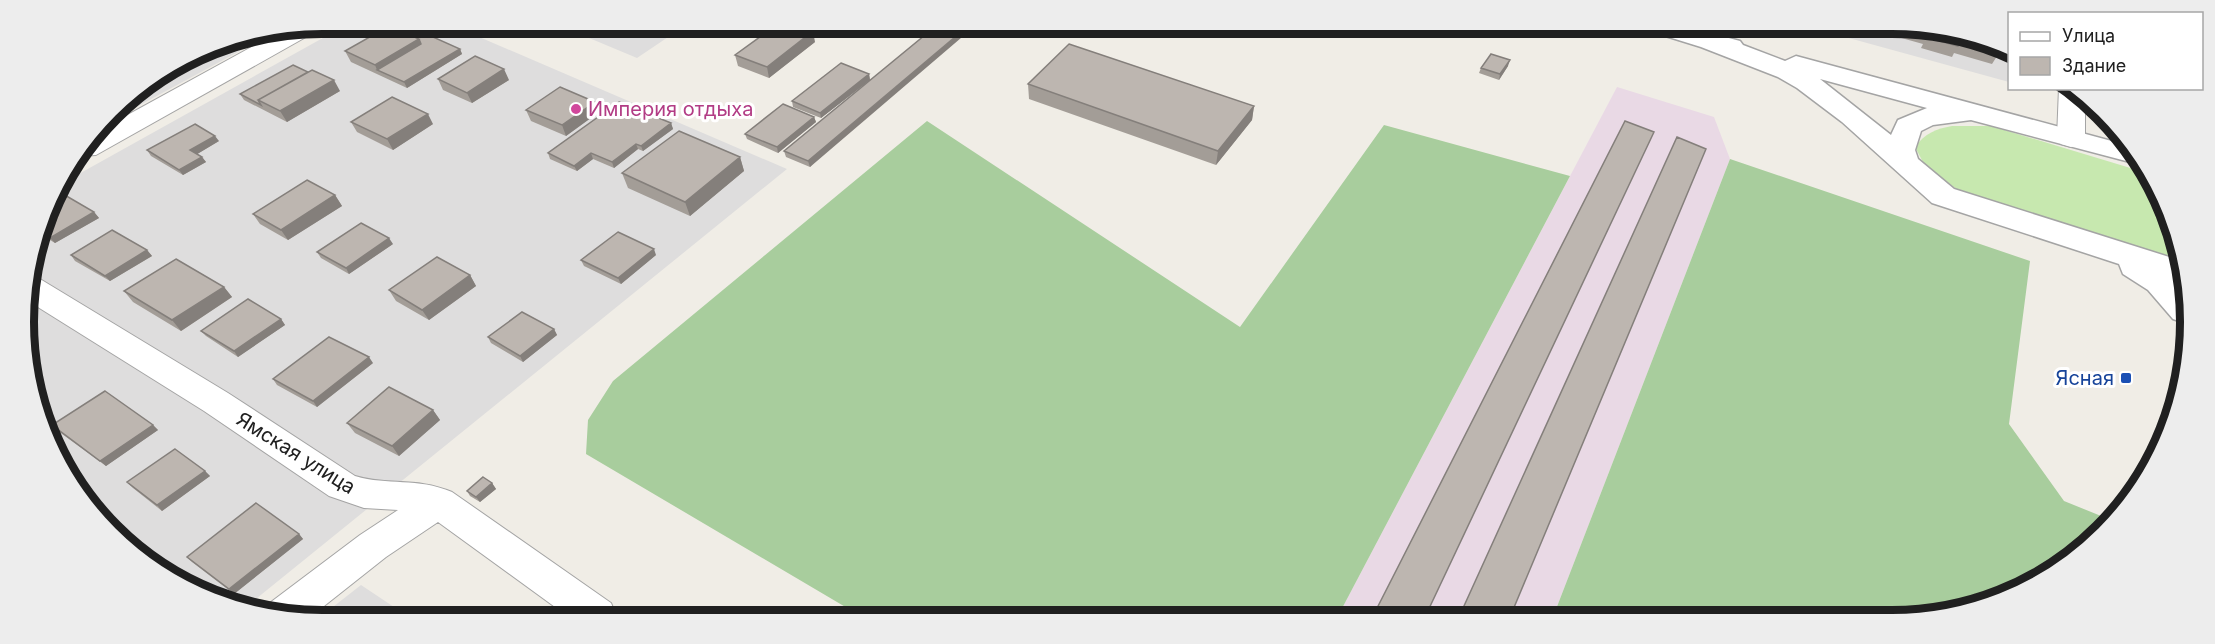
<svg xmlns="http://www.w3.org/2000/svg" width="2215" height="644" viewBox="0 0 2215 644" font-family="Inter,sans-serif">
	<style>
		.residential { fill: #dedddd }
		.industrial { fill: #e9d9e5 }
		.grass { fill: #c7e8af }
		.forest { fill: #a8cd9d }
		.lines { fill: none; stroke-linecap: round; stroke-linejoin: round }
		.minor-casing { stroke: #a4a4a4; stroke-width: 2 }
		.tertiary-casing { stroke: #a4a4a4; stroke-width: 3 }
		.minor { fill: #fff; fill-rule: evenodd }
		.tertiary { fill: #fff; fill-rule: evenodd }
		.wall { fill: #a39d97 }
		.shaded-wall { fill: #847f7b }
		.building { fill: #bdb6b0; stroke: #847f7b; stroke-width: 1.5 }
		.hotel-dot { fill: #d1479c; stroke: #fff; stroke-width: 2 }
		.transit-dot { fill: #1a4fb4; stroke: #fff; stroke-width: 2 }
		.labels { text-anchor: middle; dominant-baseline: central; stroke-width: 6; stroke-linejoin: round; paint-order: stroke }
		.hotel-label { font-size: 20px; fill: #b23c85; stroke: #fff; text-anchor: start }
		.transit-label { font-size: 20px; fill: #164399; stroke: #fff; text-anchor: end }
		.street-label { font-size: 20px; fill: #202020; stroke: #fff }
		.rim { fill: none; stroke: #202020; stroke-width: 8 }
	</style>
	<rect width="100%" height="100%" fill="#f0ede6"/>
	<path class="residential" d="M348 24H449L787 169 246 607 157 570 85 503 34 399 25 302 55 190 59 185Z
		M558 25H686L637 58Z
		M1816 29 1951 30 2009 54V82Z
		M271 34 105 124 125 98 208 47Z
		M361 585 406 615 324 614Z"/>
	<path class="industrial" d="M1617 87 1714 117 1730 159 1553 617 1338 616Z"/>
	<path class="grass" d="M1952 126H1991L2147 173 2185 263 1959 191 1924 164 1915 147C1925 133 1936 129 1952 126Z"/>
	<path class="forest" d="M927 121 1240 327 1384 125 1570 176 1338 616 859 615 586 454 588 420 613 381Z
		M1730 159 2030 261 2009 424 2064 501 2111 520 2090 546 2007 597 1932 617H1553Z"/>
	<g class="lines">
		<g class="minor-casing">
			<path id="minor" d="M314 25 316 28 313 33 96 155 81 156 102 129 277 33Z
				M2059 88H2073L2085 101V138L2081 144 2071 147 2061 144 2057 138Z
				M31 277 40 279 228 393 355 476C388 486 417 477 452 492L611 603 616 615H566L438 522 386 557 314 614H266L271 602 360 535 398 510 364 508 329 496 204 411 25 299Z"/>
		</g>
		<g class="tertiary-casing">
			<path id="tertiary" d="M1655 29H1695L1740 41 1743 45 1785 61 1796 56 2130 146 2141 156 2145 166 1971 120 1933 125 1921 131 1915 150 1918 159 1954 189 2185 262V285L2179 283 2185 290V323L2173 319 2148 290 2123 274 2119 264 1932 203 1842 122 1797 88 1778 77 1701 47 1659 34ZM1820 79 1927 108 1898 120 1891 135Z"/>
		</g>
		<use href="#minor" class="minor"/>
		<use href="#tertiary" class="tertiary"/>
	</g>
	<path class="wall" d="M936 26 810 167 786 157 784 151Z
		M1869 29 1951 30 1999 53 1992 64 1954 53 1952 57 1921 48 1923 44Z
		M364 34 460 49 462 54 407 88 351 62 345 51 367 39Z
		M815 42 769 78 738 66 735 55Z
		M1508 66 1499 80 1479 73 1481 68Z
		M869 74 870 80 821 118 793 107 792 101Z
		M438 79 509 80 472 103 443 90Z
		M1028 84 1254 106 1252 120 1216 165 1029 99Z
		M340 91 287 122 244 100 240 94Z
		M595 102 599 112 566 136 531 121 526 110Z
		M814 117 816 122 778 153 747 139 745 134Z
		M351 122 433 124 393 150 357 132Z
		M671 123 673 129 643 151 638 149 614 168 593 159 577 171 550 159 548 153Z
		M219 141 197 154 202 157 206 162 183 175 151 156 147 150Z
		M740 157 744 171 690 216 628 188 622 173Z
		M335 195 342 206 288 240 260 224 253 214Z
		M52 200 94 212 99 218 55 243 43 236Z
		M393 244 349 274 321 258 317 252Z
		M147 250 152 256 110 281 75 261 71 255Z
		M656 255 621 284 584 266 581 260Z
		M470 275 476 286 429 320 396 301 389 290Z
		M224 287 232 297 181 331 133 302 124 291Z
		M281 319 285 325 238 357 206 336 201 331Z
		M554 329 557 335 523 362 491 343 488 337Z
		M373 363 317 407 277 385 273 379Z
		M433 410 440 420 399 456 355 433 347 423Z
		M52 425H153L158 430 106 466 58 431Z
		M205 471 210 476 162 511 133 488 127 482Z
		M492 483 496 489 480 502 470 496 467 491Z
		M299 534 303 539 234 594 192 562 187 557Z"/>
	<path class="shaded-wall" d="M968 26H975L810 167 808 161Z
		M813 31 815 42 769 78 767 67Z
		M419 39 424 50 377 70 375 65Z
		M242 40 122 103 125 98 208 47Z
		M460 49 462 54 407 88 404 82Z
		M1510 60 1508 66 1499 80 1500 74Z
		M504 69 509 80 472 103 467 93Z
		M869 74 870 80 821 118 820 113Z
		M334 80 340 91 287 122 280 111Z
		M595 102 599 112 566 136 562 125Z
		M1254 106 1252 120 1216 165 1218 151Z
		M428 114 433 124 393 150 387 139Z
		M814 117 816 122 778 153 777 147Z
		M671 123 673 129 643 151 641 146Z
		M215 136 219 141 194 156 190 150Z
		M636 144 638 149 614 168 612 162Z
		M591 153 593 159 577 171 574 166Z
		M202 157 206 162 183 175 179 170Z
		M740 157 744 171 690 216 685 202Z
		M335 195 342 206 288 240 281 230Z
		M94 212 99 218 55 243 50 238Z
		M389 238 393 244 349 274 346 268Z
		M654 249 656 255 621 284 618 278Z
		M147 250 152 256 110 281 105 276Z
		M470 275 476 286 429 320 422 310Z
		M224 287 232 297 181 331 172 320Z
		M281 319 285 325 238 357 234 351Z
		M554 329 557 335 523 362 520 356Z
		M369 357 373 363 317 407 313 401Z
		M433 410 440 420 399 456 392 446Z
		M153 425 158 430 106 466 100 461Z
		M205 471 210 476 162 511 157 505Z
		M492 483 496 489 480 502 476 497Z
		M299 534 303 539 234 594 229 589Z"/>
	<path class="building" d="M381 24H404L460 49 404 82 377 70 421 44 419 39 389 26 371 37 364 34Z
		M389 26 419 39 375 65 345 51Z
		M775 26H798L813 31 767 67 735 55Z
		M936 26H968L808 161 784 151Z
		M1913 30H1951L2000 50 1999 53 1959 42 1958 46 1928 38 1929 34Z
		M1069 44 1254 106 1218 151 1028 84Z
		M1491 54 1510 60 1500 74 1481 68Z
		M475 56 504 69 467 93 438 79Z
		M841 63 869 74 820 113 792 101Z
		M293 65 308 72 258 100 261 105 240 94Z
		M312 70 334 80 280 111 258 100Z
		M560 87 595 102 562 125 526 110Z
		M392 97 428 114 387 139 351 122Z
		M619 102 671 123 641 146 636 144 612 162 591 153 574 166 548 153Z
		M783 104 814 117 777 147 745 134Z
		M1625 121 1654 132 1425 617 1373 616Z
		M195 124 215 136 190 150 202 157 179 170 147 150Z
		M679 131 740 157 685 202 622 173Z
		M1677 137 1706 149 1510 617H1459Z
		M307 180 335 195 281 230 253 214Z
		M63 194 94 212 50 238 43 234 52 200Z
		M361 223 389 238 346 268 317 252Z
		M112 230 147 250 105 276 71 255Z
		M618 232 654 249 618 278 581 260Z
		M437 257 470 275 422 310 389 290Z
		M176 259 224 287 172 320 124 291Z
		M248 299 281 319 234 351 201 331Z
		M522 312 554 329 520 356 488 337Z
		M329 337 369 357 313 401 273 379Z
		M389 387 433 410 392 446 347 423Z
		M105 391 153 425 100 461 52 425Z
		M175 449 205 471 157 505 127 482Z
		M483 477 492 483 476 497 467 491Z
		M256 503 299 534 229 589 187 557Z"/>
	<circle class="hotel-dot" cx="576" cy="109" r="6"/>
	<rect class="transit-dot" x="2120" y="372" width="12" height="12" rx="3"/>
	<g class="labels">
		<g class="hotel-label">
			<text x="588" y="109">Империя отдыха</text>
		</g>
		<g class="transit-label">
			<text x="2114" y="378">Ясная</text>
		</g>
		<g class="street-label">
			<text transform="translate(296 453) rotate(32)">Ямская улица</text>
		</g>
	</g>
	<path d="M0 0H2215V644H0ZM322 34H1892A288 288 0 0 1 2180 322V322A288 288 0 0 1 1892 610H322A288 288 0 0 1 34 322V322A288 288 0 0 1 322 34Z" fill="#ededed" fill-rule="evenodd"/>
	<path class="rim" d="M322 34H1892A288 288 0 0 1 2180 322V322A288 288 0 0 1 1892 610H322A288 288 0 0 1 34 322V322A288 288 0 0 1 322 34Z"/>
	<rect x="2008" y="12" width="195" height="78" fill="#ffffff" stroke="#a6a6a6" stroke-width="1.5"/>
	<rect x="2020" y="32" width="30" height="9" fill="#ffffff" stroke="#a6a6a6" stroke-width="1.5"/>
	<text x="2062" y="42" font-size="18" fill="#202020">Улица</text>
	<rect x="2020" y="57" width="30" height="18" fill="#bdb6b0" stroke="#a6a6a6" stroke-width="1.5"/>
	<text x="2062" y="72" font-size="18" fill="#202020">Здание</text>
</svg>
